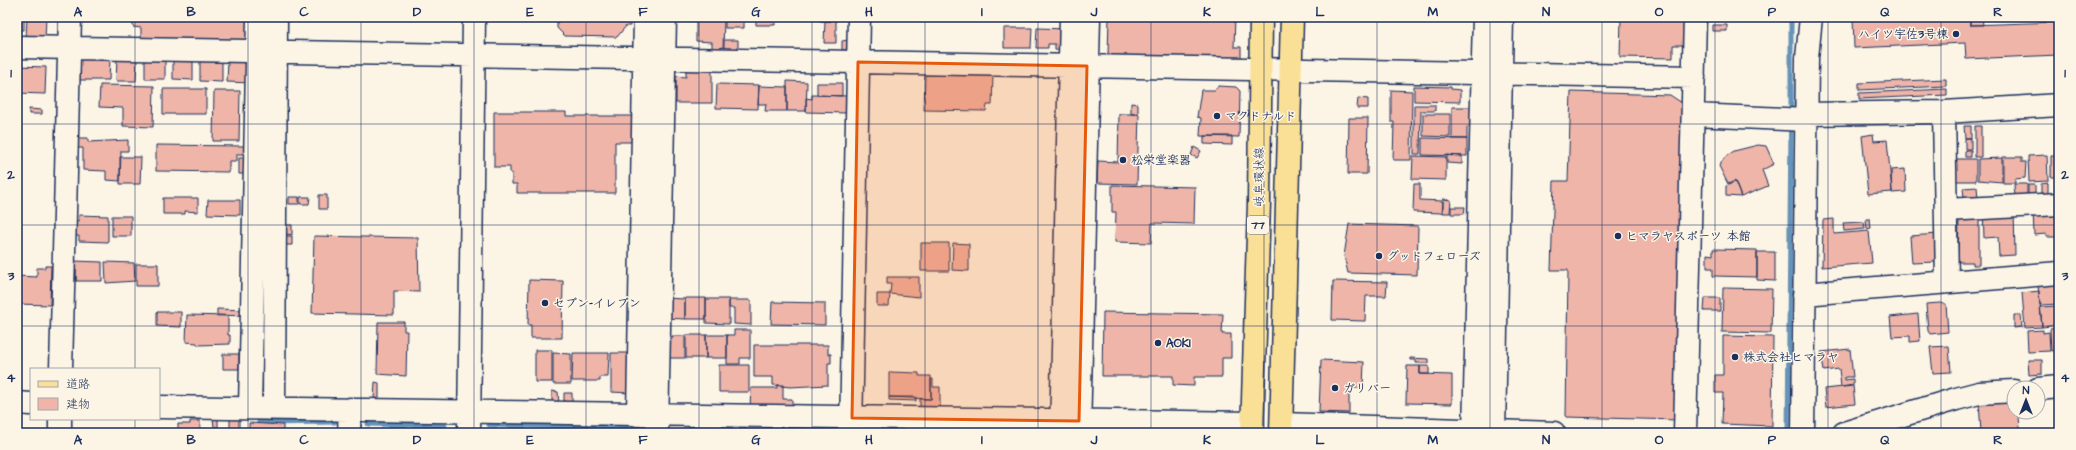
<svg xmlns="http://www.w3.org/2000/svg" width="2076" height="450" viewBox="0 0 2076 450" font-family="'Architects Daughter','Klee One',sans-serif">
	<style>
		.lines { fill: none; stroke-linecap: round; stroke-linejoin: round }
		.stream { stroke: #6593ba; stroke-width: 5 }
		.building { fill: #efb5a8; stroke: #1b2f5e }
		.minor-casing { stroke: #1b2f5e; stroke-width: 25 }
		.major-casing { stroke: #1b2f5e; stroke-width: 25 }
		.minor { stroke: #fcf5e5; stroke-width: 22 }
		.major { stroke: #fadf96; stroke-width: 22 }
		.marked { fill: #e8590c; fill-opacity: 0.2; stroke: #e8590c; stroke-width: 3; stroke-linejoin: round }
		.grid { fill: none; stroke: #1b2f5e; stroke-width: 1; stroke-opacity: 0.55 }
		.poi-dot { fill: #1b2f5e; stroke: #fcf5e5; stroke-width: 1.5 }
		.labels { text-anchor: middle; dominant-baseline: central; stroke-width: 3; stroke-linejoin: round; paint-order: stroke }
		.shield { fill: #fcf5e5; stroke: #5e6a86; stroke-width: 1 }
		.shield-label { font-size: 11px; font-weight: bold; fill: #1b2f5e }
		.poi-label { font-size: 12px; font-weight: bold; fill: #1b2f5e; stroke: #fcf5e5; text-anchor: start }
		.street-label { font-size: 12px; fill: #1b2f5e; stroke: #fcf5e5 }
		.neatline { fill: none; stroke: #1b2f5e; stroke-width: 1.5 }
		.grid-label { font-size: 13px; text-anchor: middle; font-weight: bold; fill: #1b2f5e }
	</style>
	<rect width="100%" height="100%" fill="#fcf5e5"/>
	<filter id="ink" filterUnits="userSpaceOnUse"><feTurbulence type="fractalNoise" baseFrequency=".025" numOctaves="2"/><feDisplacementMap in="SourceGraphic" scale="8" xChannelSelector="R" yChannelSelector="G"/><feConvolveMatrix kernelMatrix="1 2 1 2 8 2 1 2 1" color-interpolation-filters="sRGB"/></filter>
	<g filter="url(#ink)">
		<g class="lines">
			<path class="stream" d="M1791 114V17
				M259 415V423L335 422
				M368 424 445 426
				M489 425 648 429 647 433
				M1788 433 1791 124"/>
		</g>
		<path class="building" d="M17 17H24V30H17Z
			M27 17H57V19L46 18 45 39 26 38Z
			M133 17H249L248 40 141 38V28L133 27Z
			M557 17H630V26H626L617 37 565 36 557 28Z
			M708 17H718V20H724L723 49H712V42L696 41V21H708Z
			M725 17H744V28H725Z
			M756 17H775V25H756Z
			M780 17H831V21H820V18Z
			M831 17H836V43H824L825 21H831Z
			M1005 17H1026V18L1005 19Z
			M1109 17H1235L1234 47H1241V64L1201 63 1202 57 1108 55Z
			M1621 17H1685V45H1673V58L1620 57Z
			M1853 17H1970V25L2059 22V55L1966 59 1965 43 1854 48Z
			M1970 17H1982L1983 25H1970Z
			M1712 25H1727V31H1712Z
			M1004 28H1032L1031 48H1004Z
			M1037 28 1067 29 1066 51 1055 50V44H1048V48H1036Z
			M724 40H738V53L724 52Z
			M848 40V50H842V41Z
			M80 58 110 59 109 80H77Z
			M117 59H137L136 81H116Z
			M145 59 165 60V79H145Z
			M173 60H193V80L173 79Z
			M200 61H222V82L200 81Z
			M228 61H244L252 68 251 83 227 82Z
			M17 66 46 67 45 94 17 93Z
			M686 70 712 71V103H676V76L686 77Z
			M925 75 993 76 992 105H987L986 111 924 110Z
			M1946 79V86L1859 90V83Z
			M787 81 807 82 806 111H787Z
			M817 83H842V96L817 95Z
			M717 84 759 85 758 109 716 108Z
			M100 85 154 86 153 127 123 126V108L99 107Z
			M759 86 787 87V111H765L766 104H758Z
			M1218 86 1236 87 1240 91 1239 137 1200 136 1201 118 1197 117 1201 90H1215Z
			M1414 86 1451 87V89L1460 90V102L1414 101Z
			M163 89H206V114H163Z
			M1947 89V95L1859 99V93Z
			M1391 90 1412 91 1411 160H1393L1394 122H1391Z
			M214 91H240L239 141H213Z
			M1571 92 1670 95 1685 105 1678 420 1566 417 1568 270H1551L1554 181H1568Z
			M812 95 847 96V113L806 112V98L812 99Z
			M1358 98 1368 99V108H1357Z
			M1131 103 1138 104V114H1131Z
			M1414 105H1435V111H1421L1420 154H1414Z
			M1452 107H1475V128L1467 127V139H1452Z
			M29 109 42 110V114H29Z
			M494 112H566V116H637V142H615V193H517V184H512V173H510V167H494Z
			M1119 114H1139L1137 184 1097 183 1098 161 1118 162Z
			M1423 114H1450V137L1423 136Z
			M1349 118H1368L1367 174H1348Z
			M1964 126H1971V138H1965Z
			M1975 126H1981V157H1975Z
			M1873 134 1874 141 1887 140 1892 192 1868 194 1862 136Z
			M1204 136H1232V145L1204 144Z
			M75 138H88V142L128 140V151H121L120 181 106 180V171L83 170V148H75Z
			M1422 138 1467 139V156L1422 155Z
			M1965 138H1971V149H1965Z
			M156 145 244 146V154H237V161H229V172L156 171Z
			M1758 145 1766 146 1774 164 1762 170 1768 186 1741 197 1735 181 1728 184 1719 166 1725 157 1734 151Z
			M1194 147 1201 151 1197 158 1191 155Z
			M1965 150H1971V157H1965Z
			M1447 155 1462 156V164L1447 163Z
			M2047 155 2048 181 2029 182 2028 156Z
			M1413 156 1446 157V180L1412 179Z
			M2051 156H2059V177H2051Z
			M120 157H141L140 184H120Z
			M2003 157H2022V162H2026L2025 178 2015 179V183H2003Z
			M239 158H245V174H239Z
			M2002 158V182L1978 180V159Z
			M1952 159H1976V181H1952Z
			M1905 169 1906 192 1892 193 1891 170Z
			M1735 182 1741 197 1726 196V186Z
			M2048 183V194H2041V184Z
			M1414 184H1420V200L1443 201 1442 213 1413 212Z
			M2014 184H2027V196H2015Z
			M1112 185 1195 187 1194 224 1152 223 1151 243 1115 242 1116 212H1112Z
			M2028 185H2035V196H2028Z
			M1977 187 1978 198H1964L1963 188Z
			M319 195H327V209H319Z
			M289 197H299V204H289Z
			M300 197H310L309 204H300Z
			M163 198H198V212L185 211V214H163Z
			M1443 199 1451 200 1450 213H1443Z
			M208 200H240V215L207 214Z
			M1451 207H1465L1464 214H1451Z
			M2059 208V237H2046V234L2034 235 2033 209Z
			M2014 209 2015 255 1999 256 1998 237 1984 238 1983 211Z
			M1979 211V265H1973V262H1958L1959 217Z
			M79 215 108 216V242L79 241V236H73L74 220 79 221Z
			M112 216H131V236H112Z
			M1834 219V234L1869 231 1872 263 1822 267 1823 220Z
			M1866 219H1870L1871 228 1867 229Z
			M1864 222 1865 229 1844 231 1843 223Z
			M1349 224 1418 226 1417 275 1348 273 1344 256Z
			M286 225H292V235L286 234Z
			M1938 234 1936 262 1912 263 1910 236Z
			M285 236H292V245H285Z
			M314 236 418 238 419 292 394 291V315L312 313Z
			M921 243H949V271H921Z
			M953 243 969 244V271L952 270Z
			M1713 249 1757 250V277L1713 276V268H1707V254L1713 255Z
			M1757 252H1775V281L1757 280Z
			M74 261 102 262V281H76V269H73Z
			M105 262 134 263 135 281 106 283Z
			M136 264H158V286H136Z
			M45 266H51L50 305 17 304V276L37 277V268H45Z
			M71 269H76V281H71Z
			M887 277H919V297L890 294 891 284H887Z
			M529 280 563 281 562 338H531V325H528Z
			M1333 281 1387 282 1386 296H1366L1365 321 1332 320Z
			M2059 283V304L2040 305 2038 285Z
			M1723 288 1772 289 1771 333 1722 332Z
			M2039 291 2042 327 2025 328 2022 293Z
			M877 294H890L889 306H877Z
			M664 298 685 299V319L664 318Z
			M685 298H706V319H685Z
			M1705 298H1720V311H1704Z
			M706 299H729V324L706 323Z
			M729 300H751V325L734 324V308H729Z
			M772 302 825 303V325L771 324Z
			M1940 303 1946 304 1948 332 1930 334 1928 331 1926 304Z
			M2059 306V325L2042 327 2040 307Z
			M217 309 246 310V316L217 315Z
			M157 312H181V327L157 326Z
			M1103 312 1223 314 1222 334H1231V358H1222V377H1194V386L1173 385V376H1102Z
			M1918 314 1920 341 1910 342V336L1892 337 1890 317Z
			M187 315 228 316V335H230V344L197 345V343L186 342Z
			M2014 315H2021L2022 327 2014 328Z
			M378 322H404V331H407L406 376 377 374Z
			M2059 328V350L2051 351 2050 329Z
			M734 330H750V358H740V364H727V335H734Z
			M2043 330V333L2049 332 2050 351 2028 352 2027 331Z
			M686 335H706V358H686Z
			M706 335H727V358H706Z
			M672 336H685V358H662L664 338H672Z
			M1723 336 1773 337 1772 426 1722 424 1723 393H1715V375H1723Z
			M754 345H828V354H831V363H828V385L790 387 773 385V377H754Z
			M1949 346 1951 372 1933 373 1930 347Z
			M1850 349 1853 377H1845V380L1853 379V385L1841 387 1839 369 1824 371 1821 352Z
			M535 350H552V382H535Z
			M553 353 571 354V384H553Z
			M573 353H609L608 377H600V381H572Z
			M611 353H630V393L611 392Z
			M223 354H239V369H223Z
			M1410 358 1429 359V363H1416V360H1410Z
			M1321 360 1364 362 1363 388H1349V413L1319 412Z
			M2028 360H2042V374L2029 375Z
			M719 365H749V392H719Z
			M1407 366H1420V374L1452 375V404L1406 403Z
			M1420 366H1429V374H1420Z
			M889 372 919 373V376H931V399L889 397Z
			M931 379H933V387H940V411H920V399H931Z
			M375 382 379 383V399H374Z
			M777 385H783V399H792V407H750L751 388H777Z
			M1853 386 1855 404 1826 407 1824 389Z
			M552 391 558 392 559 404 552 403Z
			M564 393H572V404H564Z
			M889 397H916V401L889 400Z
			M2014 400V412H2022V416H2019L2020 429 1981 432 1979 402Z
			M213 418H218V427H214Z
			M230 418H239V433L230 432Z
			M190 421H200V429H208V433H178V424H190Z
			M249 423 283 425V433H249Z
			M762 430H768V433H762Z"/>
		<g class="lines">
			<g class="minor-casing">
				<path id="minor" d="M17 47 1694 77
					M1944 112 1947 282
					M1807 114 1944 112 2059 105
					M1693 115 1807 120
					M1946 210 2059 204
					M1804 294 2059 273
					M61 369 70 17
					M2038 389 2059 387
					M17 403 31 404
					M159 407 1252 423
					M250 408 258 17
					M274 408 276 17
					M638 415 645 17
					M1282 424 1554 433
					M851 432 859 17
					M60 433V419
					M349 433 350 409
					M469 433 474 17
					M657 433 665 17
					M1061 433 1071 17
					M1079 433 1089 17
					M1474 433 1484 17
					M1494 433 1502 17
					M1685 433 1695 17
					M1803 433 1807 58 1811 17
					M1844 433 1956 399 1979 393 2014 391"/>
			</g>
			<g class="major-casing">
				<path id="major" d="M1252 433 1259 203 1261 17
					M1281 433 1292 17"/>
			</g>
			<use href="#minor" class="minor"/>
			<use href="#major" class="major"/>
		</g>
	</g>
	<path class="marked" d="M858 62 1087 66 1079 421 852 418Z"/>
	<path class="grid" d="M135 17V369M248 17V433M361 17V433M474 17V433M586 17V433M699 17V433M812 17V433M925 17V433M1038 17V433M1151 17V433M1264 17V433M1377 17V433M1490 17V433M1602 17V433M1715 17V433M1828 17V433M1941 17V433M17 124H2059M17 225H2059M17 326H2059M135 419V433"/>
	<g class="poi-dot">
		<circle cx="1956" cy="34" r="4"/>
		<circle cx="1217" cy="116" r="4"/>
		<circle cx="1123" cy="160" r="4"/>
		<circle cx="1618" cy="236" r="4"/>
		<circle cx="1379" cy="256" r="4"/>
		<circle cx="545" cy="303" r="4"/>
		<circle cx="1158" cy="343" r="4"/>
		<circle cx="1735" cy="357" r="4"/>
		<circle cx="1335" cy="388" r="4"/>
	</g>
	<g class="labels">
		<rect class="shield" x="1247" y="216" width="22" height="18" rx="3"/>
		<g class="shield-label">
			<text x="1258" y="225">77</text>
		</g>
		<g class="poi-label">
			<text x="1948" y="34" text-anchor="end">ハイツ宇佐3号棟</text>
			<text x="1225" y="116">マクドナルド</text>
			<text x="1131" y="160">松栄堂楽器</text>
			<text x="1626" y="236">ヒマラヤスポーツ 本館</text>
			<text x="1387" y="256">グッドフェローズ</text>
			<text x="553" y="303">セブン-イレブン</text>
			<text x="1166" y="343">AOKI</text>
			<text x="1743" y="357">株式会社ヒマラヤ</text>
			<text x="1343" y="388">ガリバー</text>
		</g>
		<g class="street-label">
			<text transform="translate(1259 177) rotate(-90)">岐阜環状線</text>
		</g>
	</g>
	<rect width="2076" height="450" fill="none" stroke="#fcf5e5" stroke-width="44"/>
	<rect x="30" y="368" width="130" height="52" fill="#fcf5e5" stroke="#a2a6af"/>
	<rect x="38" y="381" width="20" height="6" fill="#fadf96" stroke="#a2a6af"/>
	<text x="66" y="388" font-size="12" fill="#1b2f5e">道路</text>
	<rect x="38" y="398" width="20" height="12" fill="#efb5a8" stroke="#a2a6af"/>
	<text x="66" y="408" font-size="12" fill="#1b2f5e">建物</text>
	<g transform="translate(2026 400)"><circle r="19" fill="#fcf5e5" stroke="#a2a6af"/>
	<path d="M0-3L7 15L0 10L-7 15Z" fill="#1b2f5e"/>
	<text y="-6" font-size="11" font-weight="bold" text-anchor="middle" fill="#1b2f5e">N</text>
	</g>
	<rect x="22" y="22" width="2032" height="406" class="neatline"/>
	<g class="grid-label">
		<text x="78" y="16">A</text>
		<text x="191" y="16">B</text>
		<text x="304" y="16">C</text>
		<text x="417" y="16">D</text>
		<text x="530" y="16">E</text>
		<text x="643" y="16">F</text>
		<text x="756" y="16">G</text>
		<text x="869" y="16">H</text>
		<text x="982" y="16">I</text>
		<text x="1094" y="16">J</text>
		<text x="1207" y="16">K</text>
		<text x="1320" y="16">L</text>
		<text x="1433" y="16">M</text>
		<text x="1546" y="16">N</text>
		<text x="1659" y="16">O</text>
		<text x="1772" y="16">P</text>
		<text x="1885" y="16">Q</text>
		<text x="1998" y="16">R</text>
		<text x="11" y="77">1</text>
		<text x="2065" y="77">1</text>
		<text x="11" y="179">2</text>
		<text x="2065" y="179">2</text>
		<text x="11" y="280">3</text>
		<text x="2065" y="280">3</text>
		<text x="11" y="382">4</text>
		<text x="2065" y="382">4</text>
		<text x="78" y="444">A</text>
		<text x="191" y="444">B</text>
		<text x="304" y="444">C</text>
		<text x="417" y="444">D</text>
		<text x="530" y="444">E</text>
		<text x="643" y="444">F</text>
		<text x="756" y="444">G</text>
		<text x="869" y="444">H</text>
		<text x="982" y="444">I</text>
		<text x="1094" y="444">J</text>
		<text x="1207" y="444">K</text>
		<text x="1320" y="444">L</text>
		<text x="1433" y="444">M</text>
		<text x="1546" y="444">N</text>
		<text x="1659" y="444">O</text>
		<text x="1772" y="444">P</text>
		<text x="1885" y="444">Q</text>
		<text x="1998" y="444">R</text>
	</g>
</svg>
